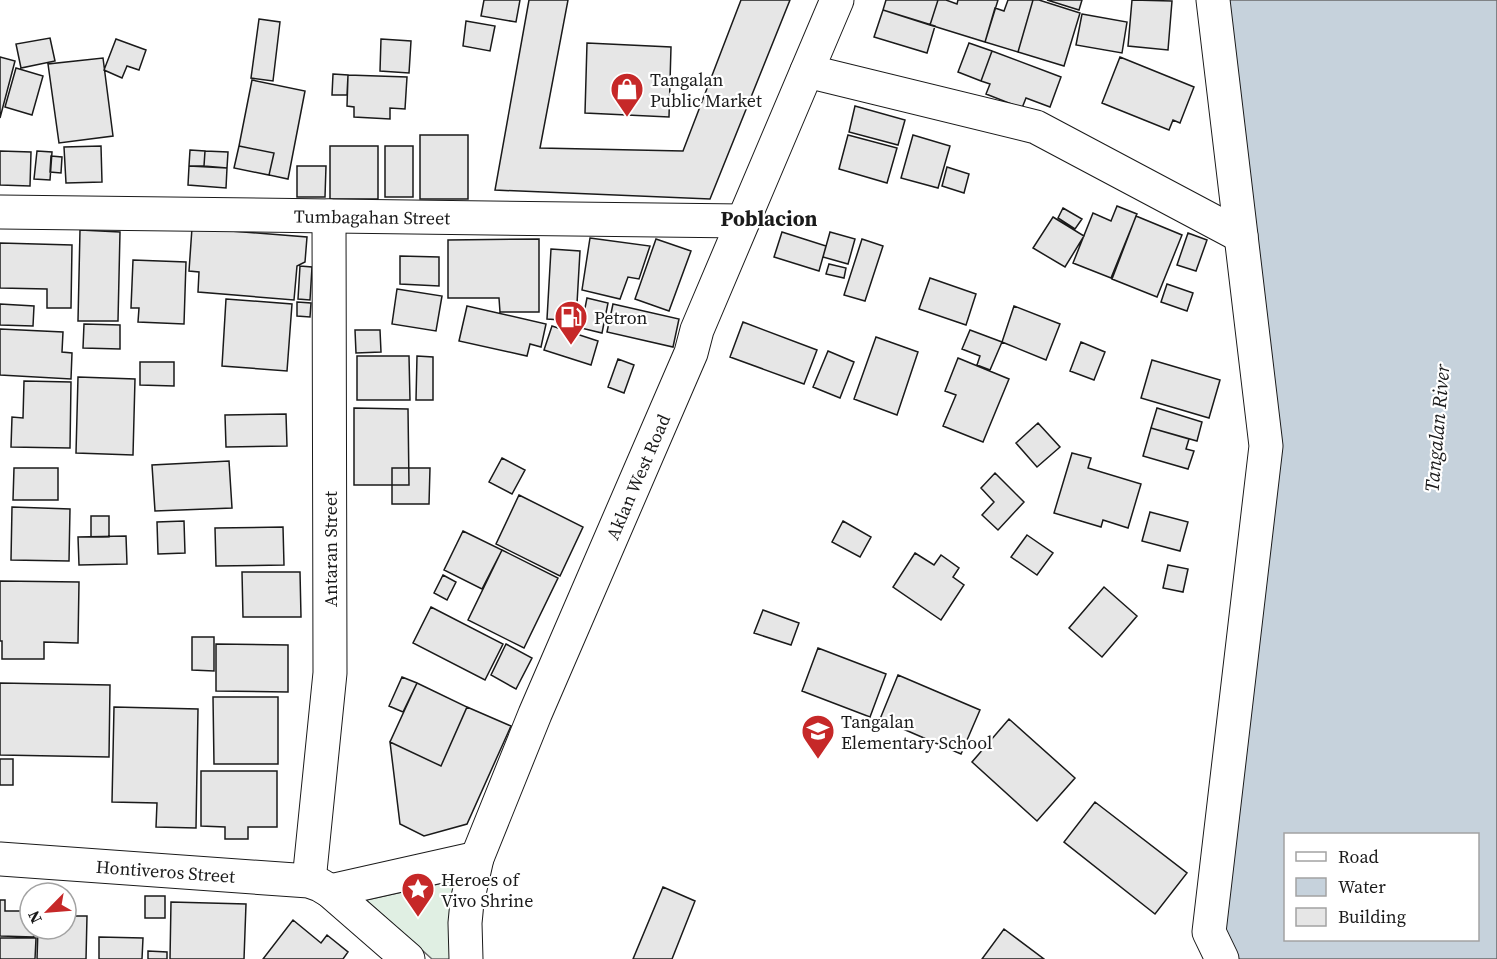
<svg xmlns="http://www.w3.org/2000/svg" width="1497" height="959" viewBox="0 0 1497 959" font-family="'Source Serif 4',serif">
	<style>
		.green { fill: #e0efe3; stroke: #6a6a6a; stroke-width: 1.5 }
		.water { fill: #c6d2dc; stroke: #6a6a6a; stroke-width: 1.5; fill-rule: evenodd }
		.building { fill: #e6e6e6; stroke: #1a1a1a; stroke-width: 1.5 }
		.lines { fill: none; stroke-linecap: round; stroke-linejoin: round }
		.minor-casing { stroke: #1a1a1a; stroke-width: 35 }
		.major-casing { stroke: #1a1a1a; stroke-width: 35 }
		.minor { stroke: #fff; stroke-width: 33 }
		.major { stroke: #fff; stroke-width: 33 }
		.labels { text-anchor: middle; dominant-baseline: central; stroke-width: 4.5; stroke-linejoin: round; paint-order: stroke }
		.poi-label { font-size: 18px; fill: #1a1a1a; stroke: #fff; text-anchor: start }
		.street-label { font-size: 18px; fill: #1a1a1a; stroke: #fff }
		.water-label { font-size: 20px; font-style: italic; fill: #1a1a1a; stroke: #fff }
		.quarter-label { font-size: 21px; font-weight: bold; fill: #1a1a1a; stroke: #fff }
	</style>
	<rect width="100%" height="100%" fill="#fff"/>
	<path class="green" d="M461 879 454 959H432L366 900Z"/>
	<path class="water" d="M1223 0H1497V959H1233L1222 922 1282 448ZM1286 834H1478V940H1286Z"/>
	<path class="building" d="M484 0H520L516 22 481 16Z
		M529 0H568L540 148 683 151 741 0H790L710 199 495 190Z
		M886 0H938L930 25 883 10Z
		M938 0H946L957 4 958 0H998L985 42 930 25Z
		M1008 0H1033L1018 52 985 42 995 8 1004 11Z
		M1033 0H1039L1080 13 1064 66 1018 52Z
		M1047 0H1082L1079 10Z
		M1132 0 1172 1 1168 50 1128 46Z
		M883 10 935 26 927 53 874 37Z
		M1082 14 1127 22 1122 53 1076 45Z
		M259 19 280 22 273 81 251 78Z
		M466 21 495 26 490 51 463 46Z
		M50 38 55 61 21 68 16 44Z
		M116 39 146 50 139 70 127 66 122 78 104 70Z
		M381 39 411 41 409 73 380 71Z
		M587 43 671 47 669 117 585 113Z
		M969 43 992 51 981 81 958 72Z
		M992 51 1061 77 1050 107 1026 98 1022 108 986 94 990 84 981 81Z
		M0 57 15 61 0 118Z
		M1120 57 1194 87 1180 123 1173 120 1169 130 1102 103Z
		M103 58 113 136 59 143 48 64Z
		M16 68 43 76 32 115 5 107Z
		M333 74 348 75 347 95H332Z
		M348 75 407 77 405 109 390 108V119L354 117V107L347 106Z
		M252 80 305 91 288 179 269 175 274 153 239 146Z
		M855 106 905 120 898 145 849 132Z
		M420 135H468V199H420Z
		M848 135 897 148 887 183 839 169Z
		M913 135 950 146 938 188 901 178Z
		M101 146 102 182 66 183 64 147Z
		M239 146 274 153 269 175 234 168Z
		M330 146H378V199H330Z
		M385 146H413V197H385Z
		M190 150 205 151 204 166H189Z
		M0 151 31 152 30 186 0 185Z
		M37 151 52 152 50 180 34 179Z
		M205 151 228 152 227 168 204 166Z
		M51 156 62 157 61 173 50 172Z
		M189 166 227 168 226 188 188 185Z
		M297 166H326L325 197H297Z
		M947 167 969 174 964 193 942 186Z
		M1117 206 1137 214 1111 278 1073 263 1093 213 1111 221Z
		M1063 208 1082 219 1075 229 1058 218Z
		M1136 216 1182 235 1157 297 1112 279Z
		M1053 217 1084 236 1065 267 1033 248Z
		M192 228 307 237 305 262 297 266 294 300 198 292 199 272 189 271Z
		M80 230 120 232 118 321H78Z
		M782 232 826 246 819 271 774 257Z
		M830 232 855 239 848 264 823 257Z
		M1188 233 1207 240 1196 271 1177 265Z
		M590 238 650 246 639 279 628 277 620 299 582 290Z
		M539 239V312H500L499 298H448V240Z
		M656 239 691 251 669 311 635 299Z
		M862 239 883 246 865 301 844 295Z
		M0 243 72 245 71 308H47V289L0 288Z
		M551 249 580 251 576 321 547 319Z
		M400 256 439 257V286L400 284Z
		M133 260 186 262 184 324 138 322 139 308H131Z
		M829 264 846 268 844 278 826 274Z
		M300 266 312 267 310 300 298 299Z
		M930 278 976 294 966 325 919 309Z
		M1167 284 1193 293 1187 311 1161 302Z
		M397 289 442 296 436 331 392 324Z
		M587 298 608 303 602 333 581 328Z
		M226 299 292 304 287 371 222 366Z
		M297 302 311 303 310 317 297 316Z
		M0 304 34 306 33 326 0 325Z
		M613 304 679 319 673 347 607 332Z
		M467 306 546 324 541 347 530 344 527 356 459 341Z
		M1014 306 1060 324 1046 360 1002 342Z
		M743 322 817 350 804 384 730 357Z
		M84 324 120 325V349L83 348Z
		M552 326 598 341 591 365 544 350Z
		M0 329 63 332 62 352 72 353 71 379 0 375Z
		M355 330H380L381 352 356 353Z
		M970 330 1002 342 990 370 977 365 980 356 962 349Z
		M876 337 918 352 897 415 854 399Z
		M1081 342 1105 352 1094 380 1070 371Z
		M828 351 854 362 840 398 813 387Z
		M357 356H409L410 400H357Z
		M417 356 433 357V400H416Z
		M958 358 1009 379 983 442 943 426 956 395 945 391Z
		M618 359 634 365 624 393 608 387Z
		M1152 360 1220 380 1209 418 1141 398Z
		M140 362H174V386L140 385Z
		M78 377 135 379 133 455 76 453Z
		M24 381 71 382 70 448 11 447 12 417 23 418Z
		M354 408 408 409 409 485H354Z
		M1157 408 1202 422 1197 441 1151 428Z
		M286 414 287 446 226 447 225 415Z
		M1038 423 1060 447 1037 467 1016 443Z
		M1151 428 1189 439 1186 449 1194 451 1188 469 1143 456Z
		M1072 453 1091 458 1088 468 1141 484 1128 528 1103 520 1101 527 1054 513Z
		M502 458 525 470 512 494 489 482Z
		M229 461 232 508 155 511 152 465Z
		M14 468H58V500H13Z
		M392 468H430L429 504H392Z
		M995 473 1024 502 998 530 982 515 994 502 981 488Z
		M519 495 583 527 560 576 496 544Z
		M12 507 70 509 69 561 11 560Z
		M1150 512 1188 522 1180 551 1142 541Z
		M91 516H109V537H91Z
		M184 521 185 553 158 554 157 522Z
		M843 521 871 537 860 557 832 542Z
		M283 527 284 565 216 566 215 528Z
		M463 531 502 550 482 589 444 570Z
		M1027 535 1053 553 1037 575 1011 557Z
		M126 536 127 564 79 565 78 537Z
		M502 550 558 578 524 648 468 620Z
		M915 553 934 565 941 555 959 568 953 577 964 585 941 620 893 587Z
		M1168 565 1188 569 1183 592 1163 588Z
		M242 572H300L301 617H243Z
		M443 575 456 582 447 600 434 593Z
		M0 581 79 582 78 643 44 642V659H2V641H0Z
		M1104 587 1137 616 1102 657 1069 628Z
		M431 607 503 644 485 680 413 643Z
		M763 610 799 623 791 645 754 633Z
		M192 637H214V671L192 670Z
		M216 644 288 645V692L216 691Z
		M506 644 532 658 516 689 491 675Z
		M818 648 886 674 870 717 802 691Z
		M898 675 980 710 961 754 880 719Z
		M402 677 417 683 403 712 389 706Z
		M0 683 110 685 109 757 0 755Z
		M417 683 467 707 441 766 390 742Z
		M213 697H278V764H214Z
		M114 707 198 709 196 828 156 827 157 803 112 802Z
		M467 707 511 726 467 824 424 836 400 824 390 742 441 766Z
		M1009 719 1075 778 1037 821 972 762Z
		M0 759H13V785H0Z
		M201 771H277V827H248V839H225V827L201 826Z
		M1095 802 1187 873 1155 914 1064 842Z
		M663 887 695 901 672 959H633Z
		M145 896H165V918H145Z
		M0 900H5V911H30V929H34V937L0 936Z
		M171 902 246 904 244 959H170Z
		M66 916H87L86 959H37L38 929H66Z
		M293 920 321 943 327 935 348 952 343 959H263Z
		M1004 929 1044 959H982Z
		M99 937 143 938 142 959H99Z
		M0 938H36L35 959H0Z
		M148 951 167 952V959H148Z"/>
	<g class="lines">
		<g class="minor-casing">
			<g id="minor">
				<path d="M1213 0 1266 446 1209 932 1222 959"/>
				<path d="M807 71 1036 127 1241 236"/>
				<path id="s1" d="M0 212 743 221"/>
				<path id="s2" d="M0 859 309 881 320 885 330 891 408 959"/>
				<path d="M309 881 330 673 329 216"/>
				<path d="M330 891 477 858"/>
			</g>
		</g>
		<g class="major-casing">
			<g id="major">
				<path id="s3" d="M466 959 465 923 467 902 477 858 535 714 691 353 697 330 837 0"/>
			</g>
		</g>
		<use href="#minor" class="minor"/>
		<use href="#major" class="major"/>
	</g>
	<defs>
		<g id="shop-pin" transform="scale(1.725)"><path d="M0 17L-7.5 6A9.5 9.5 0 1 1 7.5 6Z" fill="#c62828" stroke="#fff"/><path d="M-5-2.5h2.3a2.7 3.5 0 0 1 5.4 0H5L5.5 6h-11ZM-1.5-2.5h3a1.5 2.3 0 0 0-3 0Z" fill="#fff"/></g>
		<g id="fuel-pin" transform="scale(1.725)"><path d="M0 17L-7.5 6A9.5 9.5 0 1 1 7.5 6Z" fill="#c62828" stroke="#fff"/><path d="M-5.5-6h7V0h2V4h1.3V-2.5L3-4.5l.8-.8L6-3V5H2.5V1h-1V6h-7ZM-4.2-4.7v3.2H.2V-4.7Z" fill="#fff"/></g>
		<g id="school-pin" transform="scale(1.725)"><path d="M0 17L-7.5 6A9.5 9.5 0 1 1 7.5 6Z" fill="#c62828" stroke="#fff"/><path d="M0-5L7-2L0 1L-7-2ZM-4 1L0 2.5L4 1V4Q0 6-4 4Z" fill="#fff"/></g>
		<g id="sight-pin" transform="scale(1.725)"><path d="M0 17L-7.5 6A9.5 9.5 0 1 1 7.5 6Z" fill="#c62828" stroke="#fff"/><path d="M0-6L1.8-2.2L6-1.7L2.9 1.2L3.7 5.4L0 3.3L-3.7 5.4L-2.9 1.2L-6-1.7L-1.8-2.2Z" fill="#fff"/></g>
	</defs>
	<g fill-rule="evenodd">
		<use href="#shop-pin" x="627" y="89"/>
		<use href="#fuel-pin" x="571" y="317"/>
		<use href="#school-pin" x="818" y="731"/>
		<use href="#sight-pin" x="418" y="889"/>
	</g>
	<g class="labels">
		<g class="poi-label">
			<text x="650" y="79">Tangalan<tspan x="650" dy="21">Public Market</tspan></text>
			<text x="594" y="317">Petron</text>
			<text x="841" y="721">Tangalan<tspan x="841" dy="21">Elementary School</tspan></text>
			<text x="441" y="879">Heroes of<tspan x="441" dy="21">Vivo Shrine</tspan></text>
		</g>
		<g class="street-label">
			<text stroke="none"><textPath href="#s1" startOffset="372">Tumbagahan Street</textPath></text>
			<text stroke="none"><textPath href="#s3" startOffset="516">Aklan West Road</textPath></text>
			<text transform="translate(330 549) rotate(-90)">Antaran Street</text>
			<text stroke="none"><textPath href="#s2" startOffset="166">Hontiveros Street</textPath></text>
		</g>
		<g class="water-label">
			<text transform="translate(1437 428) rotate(-85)">Tangalan River</text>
		</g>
		<g class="quarter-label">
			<text x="769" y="218">Poblacion</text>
		</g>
	</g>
	<rect x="1284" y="833" width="195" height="108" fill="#ffffff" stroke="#a3a3a3" stroke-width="1.5"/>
	<rect x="1296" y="852" width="30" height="9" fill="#ffffff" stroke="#a3a3a3" stroke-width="1.5"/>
	<text x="1338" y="863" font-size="18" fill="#1a1a1a">Road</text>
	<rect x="1296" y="878" width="30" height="18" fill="#c6d2dc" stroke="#a3a3a3" stroke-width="1.5"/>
	<text x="1338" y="893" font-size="18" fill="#1a1a1a">Water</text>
	<rect x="1296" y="908" width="30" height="18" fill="#e6e6e6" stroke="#a3a3a3" stroke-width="1.5"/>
	<text x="1338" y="923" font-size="18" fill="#1a1a1a">Building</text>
	<g transform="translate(48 911) rotate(245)"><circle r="28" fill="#ffffff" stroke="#a3a3a3" stroke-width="1.5"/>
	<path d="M0-4.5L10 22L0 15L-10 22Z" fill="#c62828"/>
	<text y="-9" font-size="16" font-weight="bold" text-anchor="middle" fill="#1a1a1a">N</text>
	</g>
</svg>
